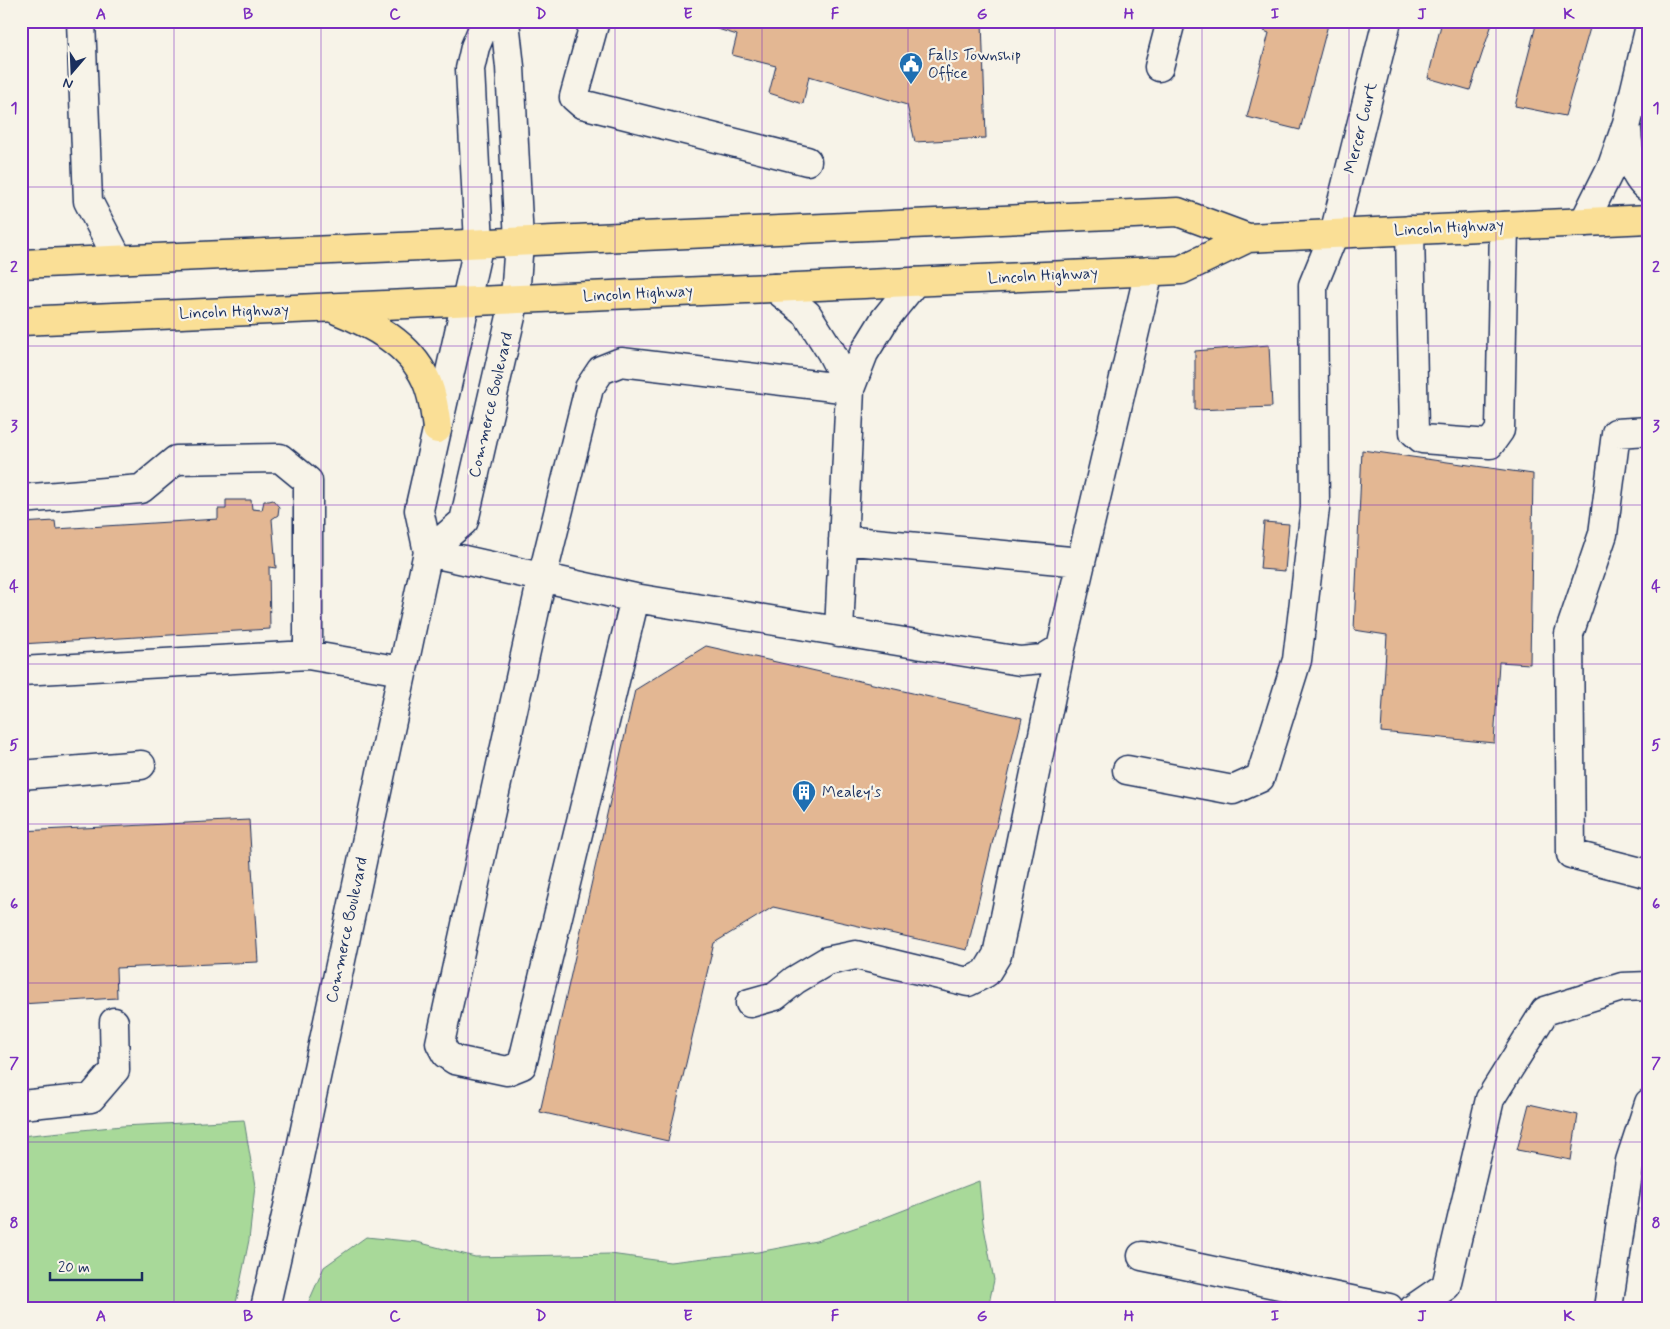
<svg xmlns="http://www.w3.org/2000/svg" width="1670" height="1329" viewBox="0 0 1670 1329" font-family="Mynerve,sans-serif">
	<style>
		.green { fill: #a8d999; stroke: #62847c }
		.building { fill: #e3b793; stroke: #1b2f5e }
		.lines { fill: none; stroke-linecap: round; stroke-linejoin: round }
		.minor-casing { stroke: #1b2f5e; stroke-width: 31 }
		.major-casing { stroke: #1b2f5e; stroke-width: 31 }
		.minor { stroke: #f7f3e8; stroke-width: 28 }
		.major { stroke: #fadf96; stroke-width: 28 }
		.grid { fill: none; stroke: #7b2cbf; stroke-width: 1; stroke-opacity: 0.55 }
		.labels { text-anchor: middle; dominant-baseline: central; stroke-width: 4.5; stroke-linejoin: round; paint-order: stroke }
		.poi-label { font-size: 16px; fill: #1b2f5e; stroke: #f7f3e8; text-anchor: start }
		.street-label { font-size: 16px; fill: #1b2f5e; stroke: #f7f3e8 }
		.neatline { fill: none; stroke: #7b2cbf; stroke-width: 2 }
		.grid-label { font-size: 16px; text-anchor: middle; font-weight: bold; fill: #7b2cbf }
	</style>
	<rect width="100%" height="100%" fill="#f7f3e8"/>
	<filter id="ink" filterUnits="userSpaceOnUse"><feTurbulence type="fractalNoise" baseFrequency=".02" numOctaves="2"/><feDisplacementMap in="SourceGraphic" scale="10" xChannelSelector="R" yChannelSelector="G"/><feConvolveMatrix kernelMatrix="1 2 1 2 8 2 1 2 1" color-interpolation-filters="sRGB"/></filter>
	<g filter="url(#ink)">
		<path class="green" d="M244 1120 255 1186 249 1240 235 1308H21V1136L122 1126Z
			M979 1181 983 1222 994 1280 988 1308H306L324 1267 366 1237 417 1242 475 1257 610 1254 670 1262 758 1252 816 1241 881 1219Z"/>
		<path class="building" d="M692 21H982L986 138 915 142 907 105 809 76 803 104 769 93 776 66 732 55 737 35Z
			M1268 21H1329L1300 130 1247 117 1269 33 1264 31Z
			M1442 21H1493L1470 90 1428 78Z
			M1537 21H1592L1565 116 1515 106Z
			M1269 345 1272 407 1195 410V351Z
			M1362 450 1533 474 1530 664 1499 662 1494 743 1381 732 1387 635 1354 630Z
			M226 500H251L252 509 262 510 264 501H269L273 500 279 507 278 515 272 519 276 568 269 567 270 629 21 644V523L55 521 56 529 218 519V509H226Z
			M1264 522 1289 524 1285 571 1260 569Z
			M706 646 1022 718 967 950 773 907 714 943 668 1141 540 1112 635 690Z
			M249 820 258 962 116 968 117 998 21 1004V831Z
			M1529 1104 1578 1115 1571 1160 1517 1150Z"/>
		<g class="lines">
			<g class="minor-casing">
				<path id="minor" d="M81 21 88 201 118 259
					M595 21 574 97 582 104 807 161
					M1159 67 1171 21
					M1627 130C1628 150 1631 176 1649 189
					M1584 222 1612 166 1627 123 1649 30
					M1410 230 1414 432 1422 439 1490 444 1500 430 1504 226
					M775 288 807 314 831 352 850 389 864 353 885 319 915 282
					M1649 431 1616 433 1603 534 1569 634 1571 854 1649 874
					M21 499 141 489 176 460 280 458 308 481V655L402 671
					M843 540 1081 562
					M428 552 635 598 1020 661 1043 659 1061 648 1149 271
					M428 552 464 521 515 299 519 241 510 67 505 21
					M635 598 522 1065 507 1071 455 1060 446 1054 440 1043 542 578 589 388 601 370 621 362 850 389 839 632
					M21 671 308 655
					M1127 770 1233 790 1260 778 1297 660 1315 508 1313 285 1334 234 1387 21
					M21 775 141 765
					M750 1003 775 996 795 980 827 961 856 955 968 982 986 973 997 955 1061 648
					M21 1105 91 1098 115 1070 114 1022
					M1142 1256 1389 1308
					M265 1308 295 1176 428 552 419 510 479 243 470 69 475 47 486 21
					M1414 1308 1446 1286 1490 1099 1545 1011 1622 987 1649 986
					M1608 1308 1630 1161 1649 1103"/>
			</g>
			<g class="major-casing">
				<path id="major" d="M21 264 1178 212 1248 238
					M337 310C372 324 410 344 426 380 433 396 435 413 437 429
					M21 321 1181 270 1248 238 1649 219"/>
			</g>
			<use href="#minor" class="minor"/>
			<use href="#major" class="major"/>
		</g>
	</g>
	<path class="grid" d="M174 21V1308M321 21V1308M468 21V1308M615 21V1308M762 21V1308M908 21V1308M1055 21V1308M1202 21V1308M1349 21V1308M1496 21V1308M21 187H1649M21 346H1649M21 505H1649M21 664H1649M21 824H1649M21 983H1649M21 1142H1649"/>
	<defs>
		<g id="civic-pin" transform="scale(1.25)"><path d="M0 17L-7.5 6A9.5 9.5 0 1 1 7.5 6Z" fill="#1f6fb2" stroke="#f7f3e8"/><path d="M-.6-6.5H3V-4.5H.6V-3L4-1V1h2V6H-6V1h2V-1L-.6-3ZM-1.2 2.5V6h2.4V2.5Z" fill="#fff"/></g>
		<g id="building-pin" transform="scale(1.25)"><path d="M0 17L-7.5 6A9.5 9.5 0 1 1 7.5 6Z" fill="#1f6fb2" stroke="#f7f3e8"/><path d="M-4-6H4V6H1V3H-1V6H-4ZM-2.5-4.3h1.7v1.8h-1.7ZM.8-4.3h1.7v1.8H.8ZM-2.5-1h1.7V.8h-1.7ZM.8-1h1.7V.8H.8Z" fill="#fff"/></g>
	</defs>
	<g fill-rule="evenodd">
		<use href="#civic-pin" x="911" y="64"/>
		<use href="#building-pin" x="804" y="792"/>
	</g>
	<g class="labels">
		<g class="poi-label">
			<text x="928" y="55">Falls Township<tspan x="928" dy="18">Office</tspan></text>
			<text x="822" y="792">Mealey's</text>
		</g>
		<g class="street-label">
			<text transform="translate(1361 128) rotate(-76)">Mercer Court</text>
			<text transform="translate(1449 228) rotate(-3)">Lincoln Highway</text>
			<text transform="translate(1043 276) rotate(-3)">Lincoln Highway</text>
			<text transform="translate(638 294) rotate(-3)">Lincoln Highway</text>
			<text transform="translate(234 312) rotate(-2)">Lincoln Highway</text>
			<text transform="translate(491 405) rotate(-77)">Commerce Boulevard</text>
			<text transform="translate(347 930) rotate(-78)">Commerce Boulevard</text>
		</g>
	</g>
	<rect width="1670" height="1329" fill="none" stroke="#f7f3e8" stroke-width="55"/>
	<g transform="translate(72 72) rotate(199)" stroke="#f7f3e8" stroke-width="4" paint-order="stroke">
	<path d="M0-4L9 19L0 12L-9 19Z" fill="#1b2f5e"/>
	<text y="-8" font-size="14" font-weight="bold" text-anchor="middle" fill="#1b2f5e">N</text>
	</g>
	<path d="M50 1272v8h92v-8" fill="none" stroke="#1b2f5e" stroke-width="2.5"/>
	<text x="58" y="1272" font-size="15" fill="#1b2f5e" stroke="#f7f3e8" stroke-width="4" paint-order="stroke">20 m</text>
	<rect x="28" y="28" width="1614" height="1274" class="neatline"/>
	<g class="grid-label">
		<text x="101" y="19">A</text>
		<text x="248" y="19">B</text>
		<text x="395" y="19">C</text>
		<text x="541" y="19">D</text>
		<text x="688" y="19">E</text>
		<text x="835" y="19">F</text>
		<text x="982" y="19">G</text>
		<text x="1129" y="19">H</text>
		<text x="1275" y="19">I</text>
		<text x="1422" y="19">J</text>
		<text x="1569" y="19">K</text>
		<text x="14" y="113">1</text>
		<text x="1656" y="113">1</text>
		<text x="14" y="272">2</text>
		<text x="1656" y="272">2</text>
		<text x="14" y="431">3</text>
		<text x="1656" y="431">3</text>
		<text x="14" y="591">4</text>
		<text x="1656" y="591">4</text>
		<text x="14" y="750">5</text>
		<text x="1656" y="750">5</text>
		<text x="14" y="909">6</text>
		<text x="1656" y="909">6</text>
		<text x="14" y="1068">7</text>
		<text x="1656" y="1068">7</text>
		<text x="14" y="1228">8</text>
		<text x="1656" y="1228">8</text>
		<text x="101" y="1321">A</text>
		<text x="248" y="1321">B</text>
		<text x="395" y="1321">C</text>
		<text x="541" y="1321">D</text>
		<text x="688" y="1321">E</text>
		<text x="835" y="1321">F</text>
		<text x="982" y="1321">G</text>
		<text x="1129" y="1321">H</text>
		<text x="1275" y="1321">I</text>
		<text x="1422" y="1321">J</text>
		<text x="1569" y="1321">K</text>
	</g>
</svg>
